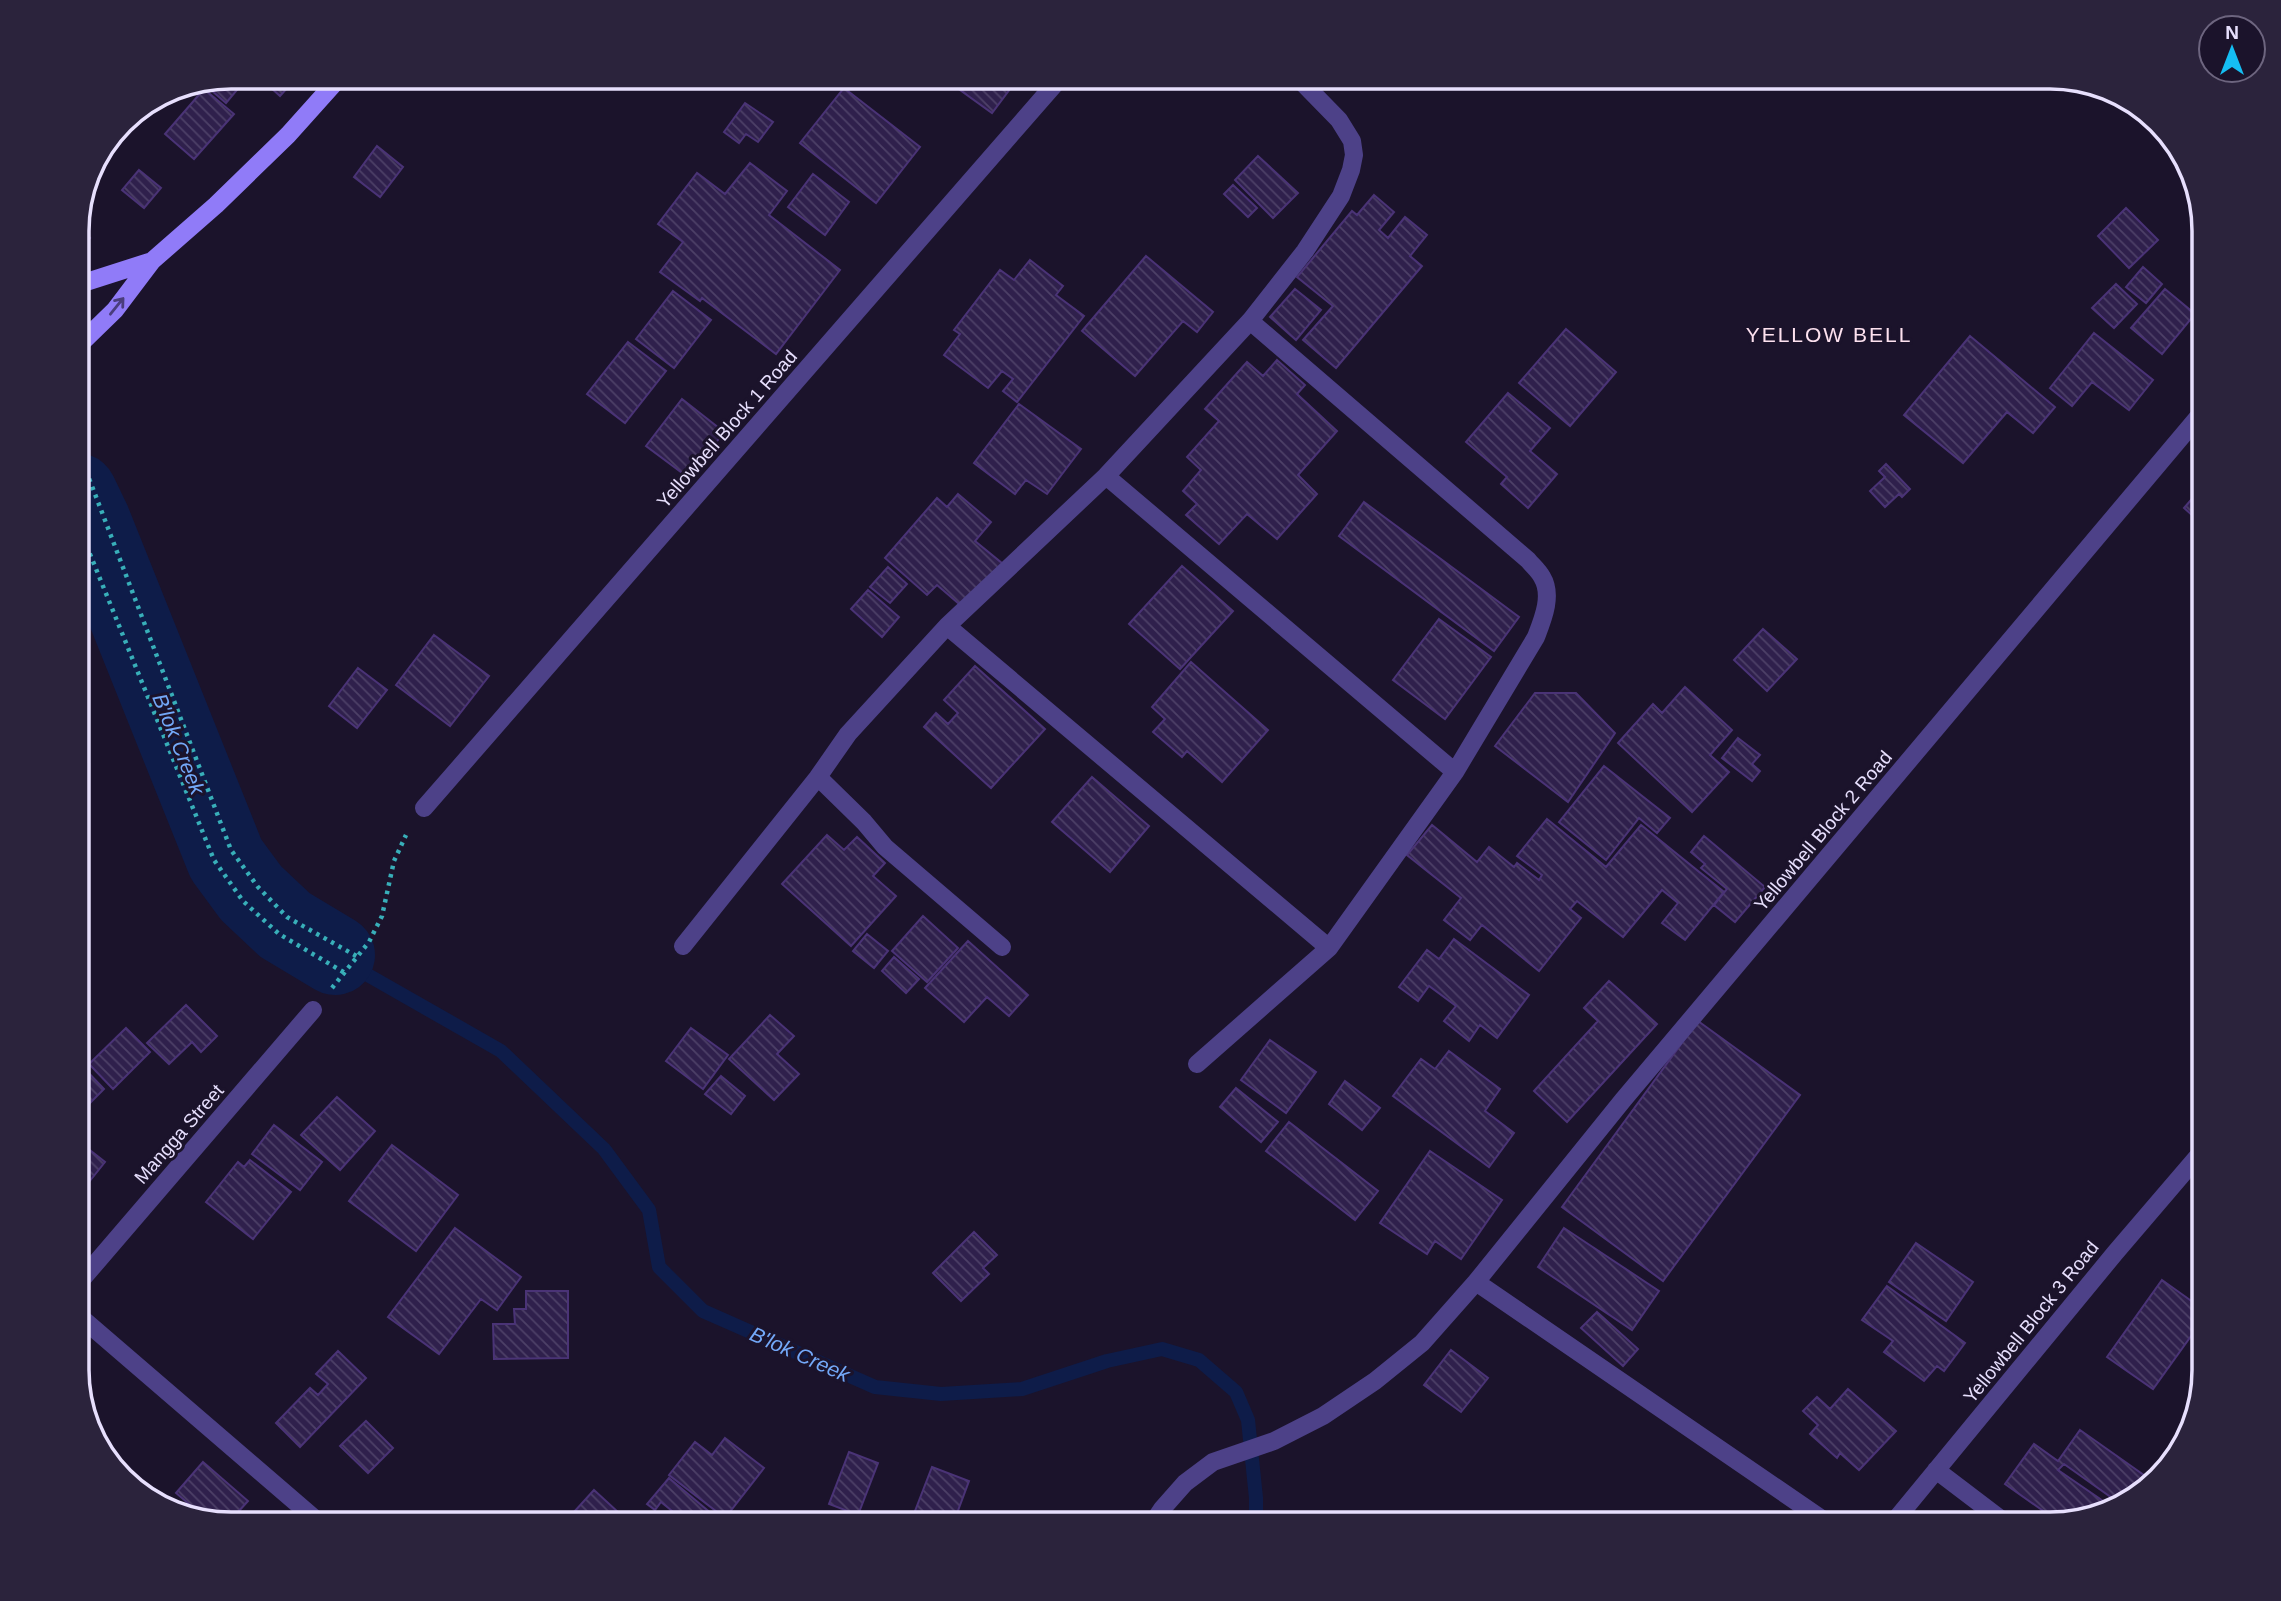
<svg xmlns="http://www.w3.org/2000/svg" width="2281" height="1601" viewBox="0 0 2281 1601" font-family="Arial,sans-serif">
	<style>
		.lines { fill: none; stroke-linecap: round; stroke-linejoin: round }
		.stream { stroke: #0e1c49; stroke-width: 14 }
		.river { stroke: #0e1c49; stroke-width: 80 }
		.building { fill: url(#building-back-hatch); stroke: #4a3376; stroke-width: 2 }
		.path { stroke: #38afb9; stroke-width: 4.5; stroke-dasharray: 3.5 5; stroke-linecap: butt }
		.street { stroke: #4d4188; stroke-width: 18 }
		.secondary { stroke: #907bf8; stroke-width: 18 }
		.oneway { stroke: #4a3d7d }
		.labels { text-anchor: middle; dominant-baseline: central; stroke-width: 6; stroke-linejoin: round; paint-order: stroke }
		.street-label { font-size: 19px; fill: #e7dffd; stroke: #1b132b }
		.neighbourhood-label { font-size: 21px; letter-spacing: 2px; fill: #fde1ef; stroke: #1b132b }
		.water-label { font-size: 21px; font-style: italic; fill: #73a8f8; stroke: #1b132b }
		.rim { fill: none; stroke: #e7dffd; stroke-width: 3.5 }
	</style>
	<defs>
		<pattern id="building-back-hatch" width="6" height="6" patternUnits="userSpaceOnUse" patternTransform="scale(1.75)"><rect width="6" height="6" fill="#2f204c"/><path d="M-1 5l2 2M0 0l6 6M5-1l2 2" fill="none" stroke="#4d4067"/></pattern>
	</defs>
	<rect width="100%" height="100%" fill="#1b132b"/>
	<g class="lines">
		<path class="stream" d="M366 974 501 1051 604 1149 649 1210 659 1267 703 1311 875 1387 941 1394 1022 1389 1107 1361 1162 1349 1199 1360 1236 1392 1248 1420 1256 1498V1524"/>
		<path class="river" d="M77 493 91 522 226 859 251 893 285 925 335 955"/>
	</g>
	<path class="building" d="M259 77H297L280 96Z
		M942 77H1019L992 113Z
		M223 79 237 90 226 103 203 83Z
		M844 88 920 147 876 203 800 143Z
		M204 89 234 114 194 159 165 134Z
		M745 103 773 122 758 142 746 134 739 143 724 132Z
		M147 106 134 121 130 117Z
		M377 146 403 167 380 197 354 177Z
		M1258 156 1298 193 1273 218 1235 180Z
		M750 163 787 191 769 215 840 270 776 354 702 298 700 301 660 272 683 242 658 224 697 173 725 194Z
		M139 170 161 188 144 208 122 190Z
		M813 174 849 202 825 235 788 207Z
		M1233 185 1257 208 1248 217 1224 194Z
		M1374 195 1394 212 1379 230 1388 238 1405 217 1427 235 1410 256 1422 266 1336 368 1303 340 1333 306 1297 277 1352 211 1357 215Z
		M2126 208 2158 240 2129 268 2098 236Z
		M80 211 86 218 78 225 90 238 77 249V222Z
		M1146 256 1213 312 1197 332 1183 321 1135 376 1082 331Z
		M1030 260 1063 286 1056 295 1084 316 1017 402 1003 391 1013 379 1002 371 988 388 944 355 960 334 954 330 1000 270 1014 280Z
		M2143 267 2162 284 2146 303 2126 287Z
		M2116 284 2137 304 2114 328 2092 308Z
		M1295 289 1321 310 1296 340 1270 317Z
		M2165 289 2195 314 2162 354 2131 328Z
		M673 291 711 320 674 368 636 339Z
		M1566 329 1616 372 1570 426 1519 383Z
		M2094 333 2153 380 2129 410 2092 382 2072 406 2050 388Z
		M1970 336 2055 407 2033 433 2007 412 1963 463 1904 415Z
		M628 342 666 371 625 423 587 394Z
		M1277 360 1305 385 1297 394 1337 431 1298 475 1317 494 1277 539 1247 514 1219 544 1186 515 1197 504 1183 491 1201 470 1187 457 1219 421 1205 409 1247 362 1263 376Z
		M1508 393 1550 428 1530 451 1557 474 1528 508 1501 484 1507 477 1466 442Z
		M682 399 724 432 689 478 646 446Z
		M1019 404 1081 449 1047 494 1026 480 1015 494 974 463Z
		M1886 464 1910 489 1902 497 1899 494 1885 507 1870 491 1885 477 1879 471Z
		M2204 485V526L2184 508Z
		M958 494 991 522 975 541 1003 564 965 609 937 585 927 595 885 558 937 498 947 507Z
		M1364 502 1519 617 1494 651 1339 536Z
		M1182 566 1233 611 1180 669 1129 624Z
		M888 567 907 584 890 603 870 587Z
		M868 590 899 617 882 637 851 609Z
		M1439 619 1491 657 1445 719 1393 680Z
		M1763 629 1797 659 1767 691 1734 660Z
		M434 635 489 676 450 726 396 685Z
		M1191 662 1268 730 1222 782 1187 751 1182 757 1153 732 1165 719 1152 707Z
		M975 666 1045 729 991 788 924 727 936 713 948 724 958 713 944 700Z
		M358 668 387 690 357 728 329 706Z
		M1685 687 1732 730 1710 755 1729 772 1692 812 1618 743 1653 704 1662 713Z
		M1535 693H1576L1615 733 1568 802 1495 746Z
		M1738 738 1760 755 1752 764 1760 771 1752 781 1722 758Z
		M1604 766 1670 818 1657 833 1639 818 1606 860 1559 822Z
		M1092 777 1149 826 1110 872 1052 822Z
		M1547 819 1606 867 1641 825 1724 892 1685 940 1662 923 1678 903 1662 890 1623 937 1577 901 1570 909 1581 918 1539 971 1482 925 1470 940 1444 920 1461 898 1407 855 1432 825 1477 862 1489 847 1514 867 1517 863 1539 880 1542 875 1517 856Z
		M827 835 844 850 857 837 885 863 873 876 896 896 851 946 782 884Z
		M1704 836 1765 887 1735 922 1714 905 1727 889 1701 868 1705 864 1691 852Z
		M923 916 958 948 927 982 892 951Z
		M867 934 888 951 874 968 853 951Z
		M1454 939 1529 995 1497 1038 1480 1025 1469 1041 1444 1021 1456 1006 1429 986 1418 1001 1399 987 1427 950 1439 959Z
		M968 941 1028 995 1009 1016 987 997 964 1022 925 988Z
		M894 957 919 979 906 993 882 971Z
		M1609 981 1657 1024 1567 1122 1534 1091 1598 1021 1584 1008Z
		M186 1005 217 1036 201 1052 192 1042 169 1064 147 1043Z
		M770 1015 794 1036 777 1054 799 1074 774 1100 729 1059Z
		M1698 1021 1800 1095 1663 1281 1562 1207Z
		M126 1028 150 1052 113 1089 89 1064Z
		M691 1028 728 1055 703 1089 666 1061Z
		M1270 1040 1316 1072 1286 1113 1241 1080Z
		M1449 1051 1500 1089 1485 1111 1514 1133 1489 1167 1393 1096 1421 1059 1435 1069Z
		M83 1067 104 1089 88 1105 77 1094V1072Z
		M721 1076 745 1096 731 1114 705 1094Z
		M1345 1081 1380 1108 1362 1130 1329 1104Z
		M1236 1088 1278 1122 1261 1142 1220 1107Z
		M337 1097 375 1131 340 1170 301 1135Z
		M1289 1122 1378 1191 1355 1220 1266 1151Z
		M274 1125 322 1162 300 1190 252 1154Z
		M77 1140 105 1162 77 1197Z
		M392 1145 458 1195 416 1251 349 1201Z
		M1430 1151 1502 1200 1461 1259 1435 1241 1427 1254 1380 1223Z
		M250 1160 291 1192 253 1239 206 1202 238 1162 244 1167Z
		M455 1228 521 1277 497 1310 481 1299 439 1354 388 1317Z
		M1564 1228 1659 1291 1632 1330 1538 1267Z
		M974 1232 997 1255 983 1268 989 1274 961 1301 933 1273Z
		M1916 1243 1973 1282 1946 1321 1889 1282Z
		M2162 1280 2204 1310V1318L2153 1389 2107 1357Z
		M1887 1286 1965 1343 1944 1371 1937 1366 1924 1381 1884 1352 1893 1341 1862 1320Z
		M526 1291H568V1358L494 1359 493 1324H515L514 1309H526Z
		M1597 1312 1638 1349 1623 1366 1581 1328Z
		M1451 1350 1488 1378 1461 1412 1424 1385Z
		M338 1351 366 1378 300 1447 276 1423 310 1388 318 1395 328 1384 316 1374Z
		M1848 1389 1896 1431 1859 1470 1840 1453 1837 1458 1810 1434 1818 1425 1803 1411 1817 1397 1830 1409Z
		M366 1421 393 1448 368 1473 340 1446Z
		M2080 1430 2148 1478 2135 1495 2126 1503 2122 1505 2064 1464 2058 1470 2112 1507 2059 1522 2005 1484 2034 1444 2058 1461Z
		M725 1438 764 1468 725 1518 669 1475 695 1442 712 1455Z
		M849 1452 878 1463 858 1515 829 1504Z
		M203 1462 248 1501 228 1523 202 1515 176 1493Z
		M932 1467 969 1481 953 1524H910Z
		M669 1478 719 1520 716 1524H669L677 1515 661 1502 655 1510 647 1504Z
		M594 1490 618 1512 607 1524H563Z
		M1034 1516 1040 1524H1022Z"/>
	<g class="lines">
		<path class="path" d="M77 447 231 850 258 887 287 917 358 957
			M77 522 214 860 243 901 279 934 345 973
			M332 988 369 942 382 916 394 861 406 835"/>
		<path class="street" d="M1106 476 1455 772
			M947 626 1329 948
			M424 808 1061 77
			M683 946 818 777
			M1002 947 885 847 864 822 818 777 848 734 947 626 1106 476 1250 321 1305 251 1341 196 1351 170 1354 155 1352 141 1339 120 1297 77
			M1197 1064 1329 948 1455 772 1536 637C1543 619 1553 595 1542 577 1539 571 1532 565 1528 560L1250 321
			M1476 1282 1829 1524
			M77 1285 313 1010
			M77 1314 321 1524
			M1936 1470 2007 1524
			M1152 1524 1162 1509 1185 1483 1213 1462 1274 1441 1323 1416 1375 1381 1422 1343 1476 1282 1623 1100 2204 410
			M1892 1524 2115 1253 2204 1149"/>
		<path class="secondary" d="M77 285 152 261
			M77 347 115 310 152 261 216 205 288 135 340 77"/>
	</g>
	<defs><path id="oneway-shaft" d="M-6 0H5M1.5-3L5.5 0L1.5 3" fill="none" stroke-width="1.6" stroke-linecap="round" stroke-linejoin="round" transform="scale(1.75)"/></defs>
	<use class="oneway" href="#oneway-shaft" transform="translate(117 306) rotate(-51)"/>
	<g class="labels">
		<g class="street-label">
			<text transform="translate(727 429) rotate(-49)">Yellowbell Block 1 Road</text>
			<text transform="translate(1823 831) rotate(-50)">Yellowbell Block 2 Road</text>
			<text transform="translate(179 1134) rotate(-49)">Mangga Street</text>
			<text transform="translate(2031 1322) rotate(-51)">Yellowbell Block 3 Road</text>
		</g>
		<g class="neighbourhood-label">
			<text x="1829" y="334">YELLOW BELL</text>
		</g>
		<g class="water-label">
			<text transform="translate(179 744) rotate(68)">B'lok Creek</text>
			<text transform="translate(800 1354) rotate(24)">B'lok Creek</text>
		</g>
	</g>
	<path d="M0 0H2281V1601H0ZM231 89H2050A142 142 0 0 1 2192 231V1370A142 142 0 0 1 2050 1512H231A142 142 0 0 1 89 1370V231A142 142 0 0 1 231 89Z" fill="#2b233c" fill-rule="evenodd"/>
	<path class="rim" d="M231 89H2050A142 142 0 0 1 2192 231V1370A142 142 0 0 1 2050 1512H231A142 142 0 0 1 89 1370V231A142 142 0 0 1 231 89Z"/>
	<g transform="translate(2232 49)"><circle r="33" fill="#1b132b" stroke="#6d657f" stroke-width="2"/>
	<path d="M0-5L12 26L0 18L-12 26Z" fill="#15bef3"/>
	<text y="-10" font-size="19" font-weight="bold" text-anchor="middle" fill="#e7dffd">N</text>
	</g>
</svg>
